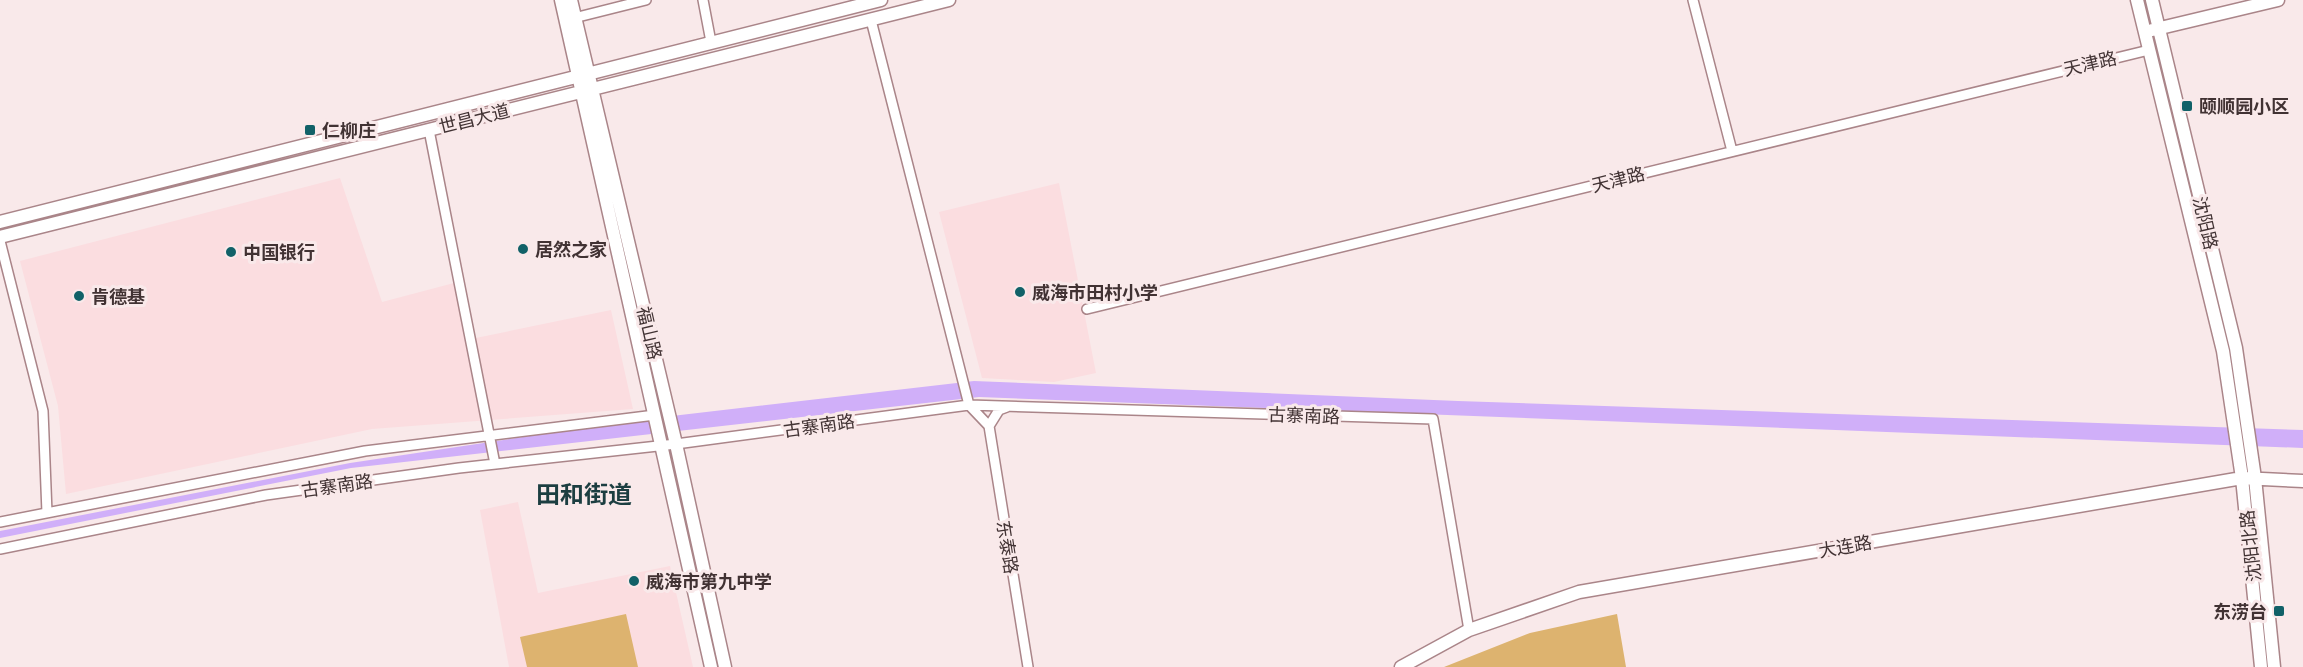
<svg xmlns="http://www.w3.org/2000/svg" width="2303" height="667" viewBox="0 0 2303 667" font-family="'Exo 2','Noto Sans SC',sans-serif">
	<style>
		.built { fill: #fbdde0 }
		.green { fill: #ddb36f }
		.water { fill: #d0aff9 }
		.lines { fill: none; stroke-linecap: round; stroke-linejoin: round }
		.minor-casing { stroke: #aa8589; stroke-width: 12 }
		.major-casing { stroke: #aa8589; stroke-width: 15 }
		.minor { stroke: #fff; stroke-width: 9 }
		.major { stroke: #fff; stroke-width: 12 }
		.poi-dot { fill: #116168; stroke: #f9e9ea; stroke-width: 2 }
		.labels { text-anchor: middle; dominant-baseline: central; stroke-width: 6; stroke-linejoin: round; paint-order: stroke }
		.street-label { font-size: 18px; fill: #413233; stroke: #f9e9ea }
		.poi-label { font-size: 18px; font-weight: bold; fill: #413233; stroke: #f9e9ea; text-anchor: start }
		.district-label { font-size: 24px; font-weight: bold; fill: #1c3e41; stroke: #f9e9ea }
	</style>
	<rect width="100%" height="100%" fill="#f9e9ea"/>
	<path class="built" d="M340 178 382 302 454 283 466 340 611 310 633 409 372 429 66 494 58 406 20 261Z
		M1059 183 1096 373 1054 382 982 378 939 212Z
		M518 502 538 593 670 566 693 667H509L480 510Z"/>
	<path class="green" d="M626 614 638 667H527L520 637Z
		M1617 614 1626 667H1444L1530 633Z"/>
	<path class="water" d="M974 381 1458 401 2303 430V448L979 397 351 468 0 538V531L350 463 629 421Z"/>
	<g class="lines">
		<g class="minor-casing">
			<path id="minor" d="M703 0 711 42
				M1693 0 1732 151
				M570 19 646 0
				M871 20 969 405 989 426
				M429 130 495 464
				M0 241 43 411 47 513
				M1087 309 2149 50
				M989 426 1028 667
				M989 426 999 410 1007 407
				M0 522 365 451 655 415
				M0 549 266 495 459 468 676 444 969 405 1433 419 1469 630"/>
		</g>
		<g class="major-casing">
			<path id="major" d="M561 0 711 667
				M571 0 676 444 725 667
				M2137 0 2223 351 2242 478 2261 667
				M2152 0 2236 348 2255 478 2274 667
				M2152 30 2278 0
				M0 222 881 0
				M0 237 949 0
				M1401 667 1469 630 1579 592 2242 478 2303 481"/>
		</g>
		<use href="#minor" class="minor"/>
		<use href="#major" class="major"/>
	</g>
	<g class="poi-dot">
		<rect x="2181" y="100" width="12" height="12" rx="3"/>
		<rect x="304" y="124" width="12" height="12" rx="3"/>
		<circle cx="523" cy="249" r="6"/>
		<circle cx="231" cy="252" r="6"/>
		<circle cx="1020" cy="292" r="6"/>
		<circle cx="79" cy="296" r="6"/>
		<circle cx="634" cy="581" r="6"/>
		<rect x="2273" y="605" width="12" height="12" rx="3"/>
	</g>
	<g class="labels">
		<g class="street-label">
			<text transform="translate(2090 63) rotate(-13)">天津路</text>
			<text transform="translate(474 118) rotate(-14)">世昌大道</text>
			<text transform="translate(1618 179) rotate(-14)">天津路</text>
			<text transform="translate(2206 223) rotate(77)">沈阳路</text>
			<text transform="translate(650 333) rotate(77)">福山路</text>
			<text transform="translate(1304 415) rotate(2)">古寨南路</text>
			<text transform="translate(819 425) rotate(-8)">古寨南路</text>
			<text transform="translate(337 485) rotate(-8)">古寨南路</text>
			<text transform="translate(1845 546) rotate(-10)">大连路</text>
			<text transform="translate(2250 546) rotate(-96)">沈阳北路</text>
			<text transform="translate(1008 547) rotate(81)">东泰路</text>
		</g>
		<g class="poi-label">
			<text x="2199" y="106">颐顺园小区</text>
			<text x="322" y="130">仁柳庄</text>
			<text x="535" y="249">居然之家</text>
			<text x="243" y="252">中国银行</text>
			<text x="1032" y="292">威海市田村小学</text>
			<text x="91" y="296">肯德基</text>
			<text x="646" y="581">威海市第九中学</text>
			<text x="2267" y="611" text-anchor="end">东涝台</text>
		</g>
		<g class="district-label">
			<text x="584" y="493">田和街道</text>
		</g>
	</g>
</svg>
